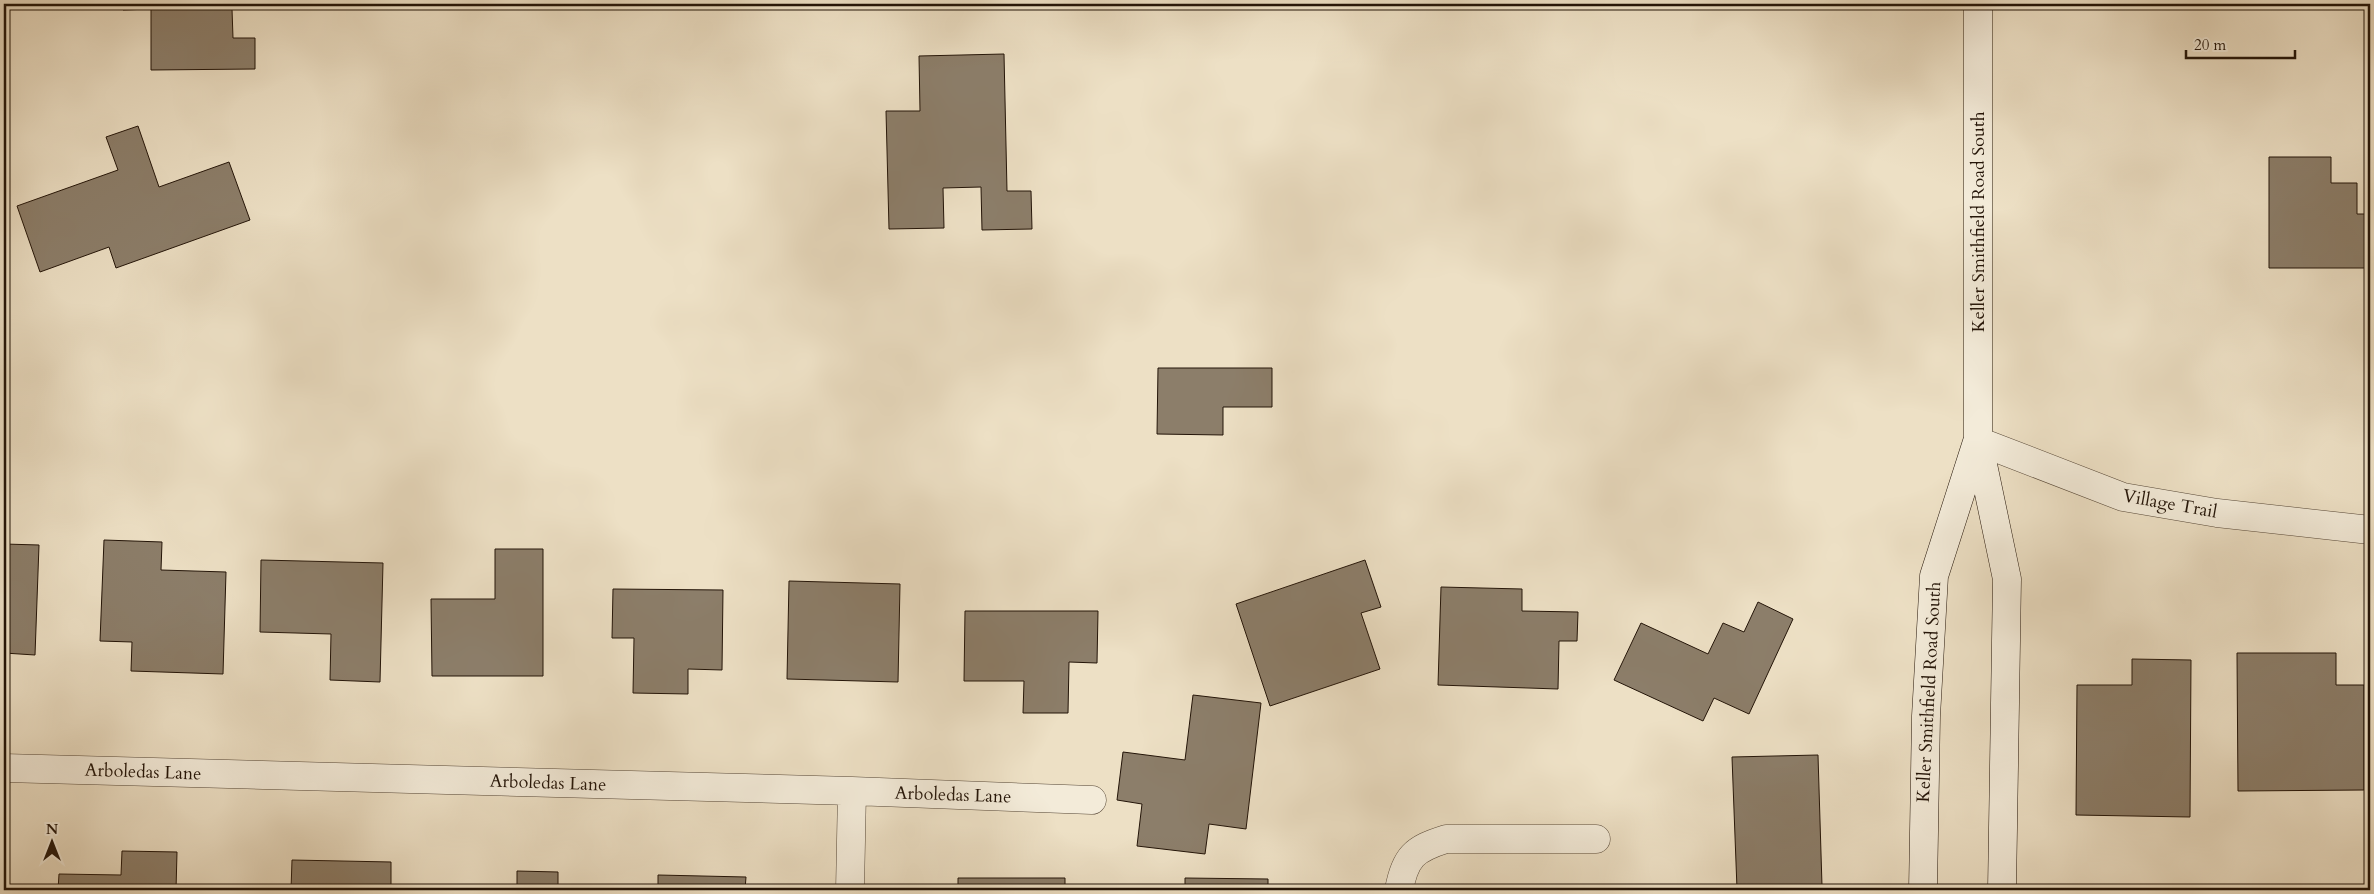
<svg xmlns="http://www.w3.org/2000/svg" width="2374" height="894" viewBox="0 0 2374 894" font-family="Cardo,serif">
	<style>
		.building { fill: #8c7e6a; stroke: #231408 }
		.lines { fill: none; stroke-linecap: round; stroke-linejoin: round }
		.street-casing { stroke: #564737; stroke-width: 29 }
		.secondary-casing { stroke: #231408; stroke-width: 29 }
		.street { stroke: #f3ebd9; stroke-width: 28 }
		.secondary { stroke: #f3ebd9; stroke-width: 28 }
		.labels { text-anchor: middle; dominant-baseline: central; stroke-width: 4.5; stroke-linejoin: round; paint-order: stroke }
		.street-label { font-size: 18px; fill: #231408; stroke: #f3ebd9 }
	</style>
	<rect width="100%" height="100%" fill="#ede0c5"/>
	<filter id="stains"><feTurbulence type="fractalNoise" baseFrequency=".004" numOctaves="4"/><feColorMatrix values="0 0 0 0 .2 0 0 0 0 .09 0 0 0 0 .02 0 0 0 .5 -.17"/></filter>
	<radialGradient id="worn" r=".72"><stop offset=".6" stop-color="#630" stop-opacity="0"/><stop offset="1" stop-color="#630" stop-opacity=".3"/></radialGradient>
	<path class="building" d="M123 4H282V8L232 9 233 38H255V69L151 70V9L123 10Z
		M1004 54 1007 191H1031L1032 229 982 230 981 187 943 188 944 228 889 229 886 111H920L919 56Z
		M138 126 159 187 229 162 250 220 116 268 109 247 40 272 17 206 118 170 106 137Z
		M2269 157H2331V183H2357V214H2370V268H2269Z
		M1158 368H1272V407H1223V435L1157 434Z
		M104 540 162 542 161 570 226 572 223 674 131 671 132 642 100 641Z
		M4 544 39 545 35 655 4 653Z
		M495 549H543V676H432L431 599H495Z
		M261 560 383 563 380 682 330 680 331 634 260 632Z
		M1365 560 1381 607 1361 613 1380 669 1270 706 1236 604Z
		M789 581 900 584 898 682 787 679Z
		M1441 587 1522 589V611L1578 612 1577 641H1559L1558 689 1438 685Z
		M613 589 723 590 722 670 688 669V694L633 693 634 638H612Z
		M1758 602 1793 619 1749 714 1714 698 1703 721 1614 680 1641 623 1708 654 1723 623 1744 632Z
		M965 611H1098L1097 663 1069 662 1068 713H1023L1024 681H964Z
		M2237 653H2336V685H2364V790L2238 791Z
		M2132 659 2191 660 2190 817 2076 815 2077 685H2132Z
		M1193 695 1261 703 1246 829 1209 824 1205 854 1137 846 1142 804 1117 800 1123 752 1185 760Z
		M1818 755 1822 886 1737 889 1732 757Z
		M122 851 177 852 176 890H58L59 874 121 875Z
		M292 860 391 862V890H291Z
		M517 871 558 872V890H517Z
		M658 875 746 877 745 890H658Z
		M958 878H1065V890H958Z
		M1185 878 1268 879V890H1185Z"/>
	<g class="lines">
		<g class="street-casing">
			<path id="street" d="M1978 441 2123 497 2217 513 2370 530
				M4 768 852 791 1092 800
				M850 890 852 791
				M1399 890C1405 857 1414 849 1446 839H1596"/>
		</g>
		<g class="secondary-casing">
			<path id="secondary" d="M1978 4V441L2007 579 2002 890
				M1923 890 1926 716 1934 576 1977 442"/>
		</g>
		<use href="#street" class="street"/>
		<use href="#secondary" class="secondary"/>
	</g>
	<g class="labels">
		<g class="street-label">
			<text transform="translate(1978 222) rotate(-90)">Keller Smithfield Road South</text>
			<text transform="translate(2170 504) rotate(10)">Village Trail</text>
			<text transform="translate(1929 692) rotate(-87)">Keller Smithfield Road South</text>
			<text transform="translate(143 772) rotate(2)">Arboledas Lane</text>
			<text transform="translate(548 783) rotate(2)">Arboledas Lane</text>
			<text transform="translate(953 795) rotate(2)">Arboledas Lane</text>
		</g>
	</g>
	<rect width="2374" height="894" fill="none" stroke="#ede0c5" stroke-width="20"/>
	<rect x="5" y="5" width="2364" height="884" fill="none" stroke="#231408" stroke-width="2.5"/>
	<rect x="10" y="10" width="2354" height="874" fill="none" stroke="#231408"/>
	<g transform="translate(52 842)" stroke="#f3ebd9" stroke-width="4" paint-order="stroke">
	<path d="M0-4L9 19L0 12L-9 19Z" fill="#231408"/>
	<text y="-8" font-size="14" font-weight="bold" text-anchor="middle" fill="#231408">N</text>
	</g>
	<path d="M2186 50v8h109v-8" fill="none" stroke="#231408" stroke-width="2.5"/>
	<text x="2194" y="50" font-size="15" fill="#231408" stroke="#f3ebd9" stroke-width="4" paint-order="stroke">20 m</text>
	<rect width="100%" height="100%" filter="url(#stains)"/>
	<rect width="100%" height="100%" fill="url(#worn)"/>
</svg>
